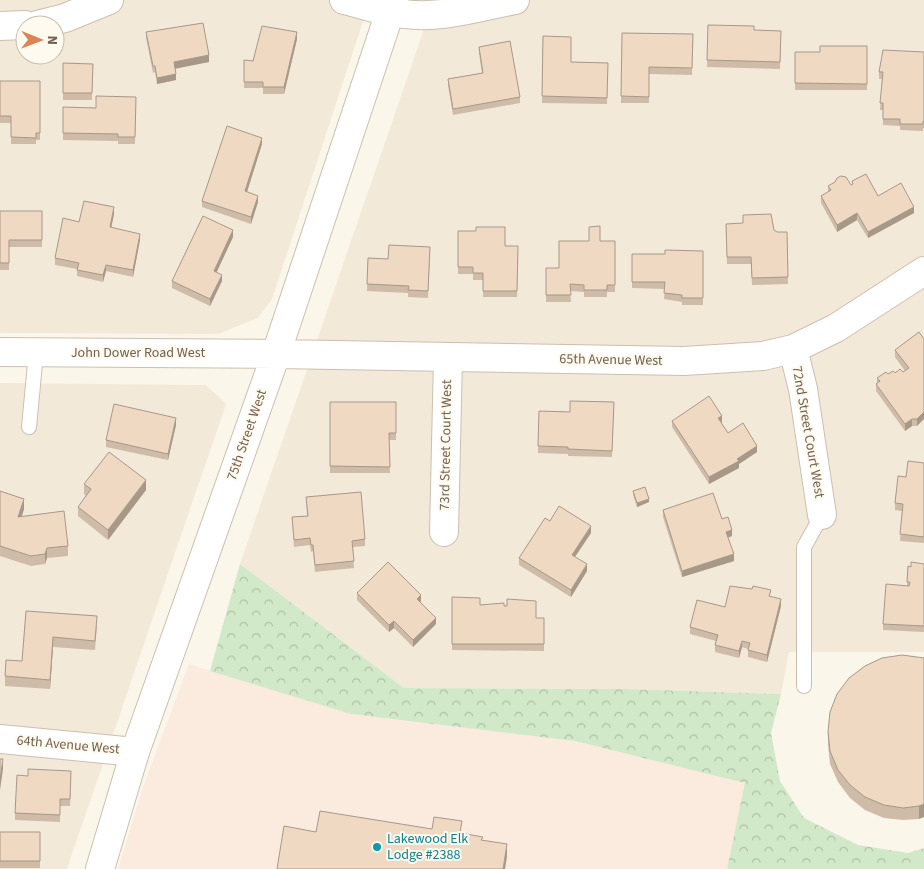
<svg xmlns="http://www.w3.org/2000/svg" width="924" height="869" viewBox="0 0 924 869" font-family="'Source Sans 3',sans-serif">
	<style>
		.residential { fill: #f3e9d9; fill-rule: evenodd }
		.commercial { fill: #fbeade }
		.forest { fill: url(#forest-crowns) }
		.lines { fill: none; stroke-linecap: round; stroke-linejoin: round }
		.service-casing { stroke: #cdbfb0; stroke-width: 16 }
		.minor-casing { stroke: #cdbfb0; stroke-width: 30 }
		.tertiary-casing { stroke: #cdbfb0; stroke-width: 30 }
		.service { stroke: #fff; stroke-width: 14 }
		.minor { stroke: #fff; stroke-width: 28 }
		.tertiary { stroke: #fff; stroke-width: 28 }
		.wall { fill: #cebba8 }
		.shaded-wall { fill: #a79888 }
		.building { fill: #efd9c3; stroke: #a79888 }
		.culture-dot { fill: #0f9aa8; stroke: #fefaf0; stroke-width: 2 }
		.labels { text-anchor: middle; dominant-baseline: central; stroke-width: 4; stroke-linejoin: round; paint-order: stroke }
		.street-label { font-size: 14px; fill: #75604e; stroke: #fefaf0 }
		.culture-label { font-size: 14px; fill: #0d838f; stroke: #fefaf0; text-anchor: start }
	</style>
	<defs>
		<pattern id="forest-crowns" width="20" height="18" patternUnits="userSpaceOnUse" patternTransform="scale(1.25)"><rect width="20" height="18" fill="#d2e9c9"/><path d="M2 6a3 3 0 1 1 6 0M12 15a3 3 0 1 1 6 0" fill="none" stroke="#afc0a5"/></pattern>
	</defs>
	<rect width="100%" height="100%" fill="#fbf6ea"/>
	<path class="residential" d="M0 0H370L272 299 258 318 218 334 0 333ZM25 25H55V55H25Z
		M434 0H924V652H789L781 694 627 689 404 688 240 564Z
		M0 383 206 385 226 404 67 869H0Z"/>
	<path class="commercial" d="M189 664 351 714 575 741 746 783 727 869H118L142 790Z"/>
	<path class="forest" d="M240 564 404 688 627 689 781 694 771 733 780 781 804 818 858 845 908 853 924 848V869H727L745 783 575 741 351 714 210 671Z"/>
	<g class="lines">
		<g class="service-casing">
			<path id="service" d="M29 427 36 353
				M804 686V547L822 515"/>
		</g>
		<g class="minor-casing">
			<path id="minor" d="M344 0C364 5 384 12 404 14 441 19 479 7 515 0
				M394 0 276 354 684 361 763 356 793 349 836 328 924 271
				M37 25 65 18 109 0
				M0 26 25 25
				M793 349 803 389 822 515
				M444 532 448 358
				M0 739 135 752"/>
		</g>
		<g class="tertiary-casing">
			<path id="tertiary" d="M0 352 276 354 135 752 100 869"/>
		</g>
		<use href="#service" class="service"/>
		<use href="#minor" class="minor"/>
		<use href="#tertiary" class="tertiary"/>
	</g>
	<path class="wall" d="M708 25 754 30 781 31 780 69 707 67Z
		M146 32 209 62 175 68 176 80 157 84 155 72 153 73 146 38Z
		M622 33 693 34 692 75 649 74V103H621Z
		M543 36 571 62 608 63 607 104 542 103Z
		M297 39 284 94H263V88H244V60L253 61Z
		M867 46V90H795V52H820Z
		M479 47 520 97V103L453 115 448 86V79L482 73 479 54Z
		M924 52V128H923V131L900 130V126L883 125V110H880L882 79H879V72Z
		M63 63 93 64 92 100H63Z
		M0 81H40V140H36V144H11V123H0Z
		M136 97 135 144H118V141L63 140V107L96 108Z
		M262 144 247 192 258 202 251 224 202 207V201Z
		M852 181 878 196 914 213 868 238 857 220 837 232 821 203V196L828 192V186L835 182 851 185H852Z
		M0 211H42V247H9V270H0Z
		M114 214 111 227 140 240 133 277 106 271 103 282 77 276V269L55 265V258L79 222Z
		M726 224 774 230 777 232H787L788 284 752 285 751 264H727Z
		M458 231H476L505 246H518L517 297H483V280H473V274H458Z
		M233 237 216 272 222 281 210 306 172 288V281Z
		M600 241H615V292H607V297H584V292L570 291 571 302H546V268H559Z
		M703 251V305H682V302L664 299 665 289 632 288V254H665Z
		M430 253 428 298 408 297V293L367 291 368 258 388 259Z
		M919 332 917 426H912L905 431 876 391V384L877 383V378L888 374 903 372 905 371 895 357V350Z
		M330 402H396V440H389L390 473H330Z
		M614 402 612 457 568 456V454L538 453 539 411 570 412Z
		M672 421 721 423 728 433 757 452 739 464V468L709 484 672 427Z
		M176 425 168 460 106 447V440Z
		M924 463V543L900 541 902 511 895 510V503L906 477Z
		M84 484 146 490 108 540 78 516V507L86 496 84 494Z
		M0 491 24 509 22 517 68 546V556L47 558 45 564 31 566 0 556Z
		M633 491 649 502 637 507 633 495Z
		M306 497 365 539V546L353 547 354 568 315 572 313 551 311 552 310 545 294 547 292 517 307 516Z
		M663 510 722 519 732 536 728 538 734 561 682 577 663 517Z
		M550 521 591 533 575 557 587 571 571 597 519 565V558Z
		M924 564V632L883 630V624L907 586 908 566 911 567Z
		M357 593 421 601 420 602 436 624 413 647 394 628 389 632 357 600Z
		M771 596 781 606 767 662 748 657V649L742 647 739 658 715 652V645L716 641 690 634V627L725 607Z
		M452 597 480 605 504 606 536 618H544V651L452 650Z
		M26 611 97 626 95 650 53 647 50 689 5 686V676L22 661Z
		M922 657 919 819 903 820 884 818 865 810 850 798 838 782 830 764 828 745V732Z
		M71 771 70 806H60V822L15 820V813L28 776Z
		M0 832H40V868H0Z"/>
	<path class="shaded-wall" d="M297 32V39L284 94V87Z
		M209 55V62L174 69V62Z
		M176 74V80L157 84V78Z
		M262 138V144L245 198V191Z
		M258 196V202L251 224V217Z
		M114 207V214L110 234V227Z
		M914 207V213L868 238V232Z
		M857 213V220L837 232V225Z
		M233 230V237L214 278V271Z
		M140 234V240L133 277V270Z
		M106 265V271L103 282V275Z
		M222 275V281L210 306V299Z
		M924 412V419L917 426V419Z
		M722 416V423L718 418Z
		M176 418V425L168 460V454Z
		M912 419V426L905 431V424Z
		M757 446V452L739 464V468L709 484V477Z
		M146 480V490L108 540V530Z
		M24 499V509L18 527V517Z
		M649 499V502L637 507V503Z
		M591 526V533L572 561V555Z
		M732 530V536L726 538V532Z
		M47 548V558L45 564V554Z
		M734 554V561L682 577V571Z
		M587 564V571L571 597V590Z
		M421 595V601L417 606V599Z
		M781 599V606L767 662V655Z
		M436 618V624L413 647V640Z
		M394 621V628L389 632V625Z
		M53 637V647L50 689V680Z
		M742 641V647L739 658V651Z
		M3 759V769L0 790V780Z
		M924 804V817L919 819V806Z
		M507 844V857L505 869H503Z"/>
	<path class="building" d="M203 23 209 55 174 62 176 74 157 78 155 66H153L146 32Z
		M708 25 754 26V30L781 31 780 62 707 60Z
		M262 26 297 32 284 87H263V82H244V60L253 61Z
		M622 33 693 34 692 68 649 67V97L621 96Z
		M543 36 571 37V62L608 63 607 98 542 96Z
		M510 41 520 97 453 109 448 79 483 73 479 47Z
		M820 46H867V84L795 83V52H820Z
		M883 50 924 52V121H923V124H900V119H883V103H880L883 72H879Z
		M63 63 93 64 92 93H63Z
		M0 81H40V133H36V138L11 137V116H0Z
		M96 96 136 97 135 137H118V134L63 133V107L96 108Z
		M227 126 262 138 245 191 258 196 251 217 202 201Z
		M866 174 878 196 901 183 914 207 868 232 857 213 837 225 821 196 831 190 828 186 835 182 837 178 841 176 846 177 851 185 853 184 852 181Z
		M84 201 114 207 110 227 140 234 133 270 106 265 103 275 77 270 79 263 55 258 63 218 79 222Z
		M0 211H42V240H9V263H0Z
		M771 214 774 230 777 232H787L788 277 752 278 751 257H727L726 224 743 223V215Z
		M203 216 233 230 214 271 222 275 210 299 172 281Z
		M600 226V241H615V285H607V290H584V285L570 284 571 295H546V268H559V241H589V227Z
		M476 227H505V246H518L517 291H483V273H473V267H458V231H476Z
		M389 245 430 247 428 291 408 290 409 286 367 284 368 258 388 259Z
		M665 250 703 251V298H682V295L664 293 665 282H632V254H665Z
		M919 332 924 339V412L917 419H912L905 424 876 384 880 381 877 378 886 372 888 374 893 371 895 373 900 369 903 372 909 368 895 350Z
		M709 396 722 416 718 418 728 433 743 423 757 446 737 459 739 461 709 477 672 421Z
		M570 401 614 402 612 451 568 449V447L538 446 539 411 570 412Z
		M330 402H396V433H389L390 467 330 466Z
		M114 404 176 418 168 454 106 440Z
		M109 452 146 480 108 530 78 507 91 489 84 484Z
		M908 461 924 463V537L900 534 903 504 895 503 898 476 906 477Z
		M645 487 649 499 637 503 633 491Z
		M0 491 24 499 18 517 64 511 68 546 47 548 45 554 31 556 0 546Z
		M361 492 365 539 352 541 354 561 315 565 313 545H311L310 538 294 540 292 517 308 516 306 497Z
		M713 493 722 519 728 517 732 530 726 532 734 554 682 571 663 510Z
		M559 506 591 526 572 555 587 564 571 590 519 558 545 518 550 521Z
		M388 562 421 595 417 599 436 618 413 640 394 621 389 625 357 593Z
		M911 562 924 564V626L883 624 886 584 909 586 910 582H907L908 566 911 567Z
		M730 586 752 589 753 586 771 590 769 596 781 599 767 655 748 650 750 643 742 641 739 651 715 645 718 635 690 627 697 600 725 607Z
		M452 597 480 598V605L504 603V606H507V599L536 601V618H544V644H452Z
		M26 611 97 616 95 641 53 637 50 680 5 676 6 660 22 661Z
		M902 655 924 658V804L919 806 903 808 884 805 865 797 850 785 838 770 830 751 828 732 830 712 837 694 849 678 865 666 882 658Z
		M0 759H3L0 780Z
		M28 769 71 771 70 799H60V815L15 813 17 775 28 776Z
		M320 811 432 829 434 817 462 821 460 833 483 837 481 840 507 844 503 869H277L284 826 316 832Z
		M0 832H40V861H0Z"/>
	<circle class="culture-dot" cx="377" cy="847" r="5"/>
	<g class="labels">
		<g class="street-label">
			<text x="138" y="353">John Dower Road West</text>
			<text transform="translate(611 360) rotate(1)">65th Avenue West</text>
			<text transform="translate(808 432) rotate(80)">72nd Street Court West</text>
			<text transform="translate(247 435) rotate(-71)">75th Street West</text>
			<text transform="translate(446 445) rotate(-89)">73rd Street Court West</text>
			<text transform="translate(68 745) rotate(5)">64th Avenue West</text>
		</g>
		<g class="culture-label">
			<text x="387" y="839">Lakewood Elk<tspan x="387" dy="16">Lodge #2388</tspan></text>
		</g>
	</g>
	<g transform="translate(40 40) rotate(91)"><circle r="24" fill="#fefaf0" stroke="#c7bcaf"/>
	<path d="M0-4L9 19L0 12L-9 19Z" fill="#dc8358"/>
	<text y="-8" font-size="14" font-weight="bold" text-anchor="middle" fill="#75604e">N</text>
	</g>
</svg>
